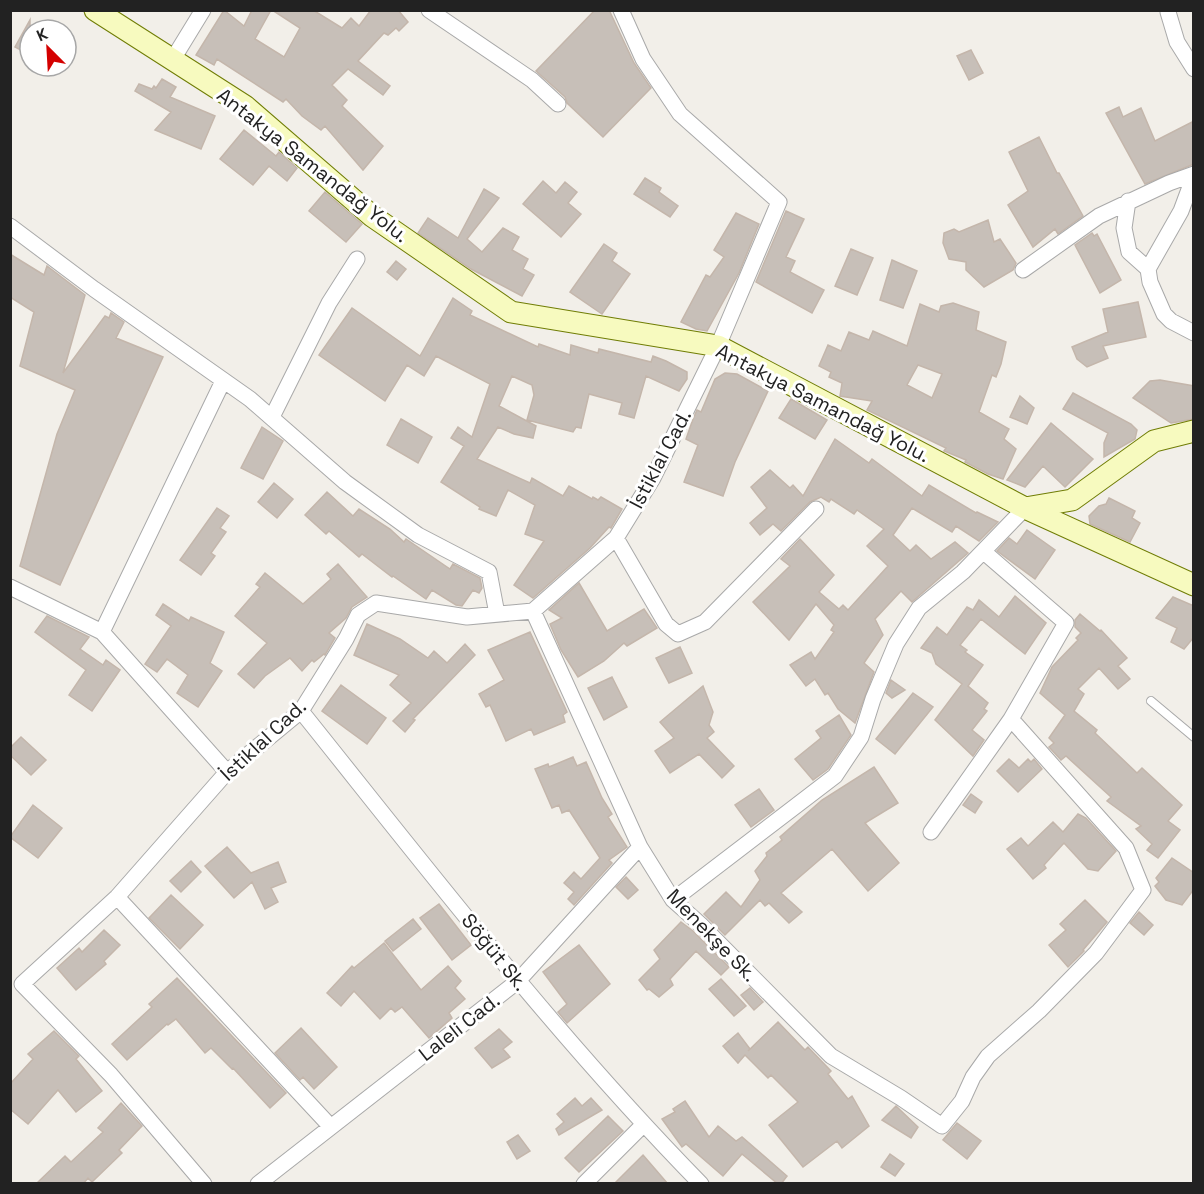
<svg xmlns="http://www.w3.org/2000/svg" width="1204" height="1194" viewBox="0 0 1204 1194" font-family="'Space Grotesk',sans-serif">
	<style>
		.building { fill: #c7bfb8; stroke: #c4b6ab; stroke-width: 1.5; fill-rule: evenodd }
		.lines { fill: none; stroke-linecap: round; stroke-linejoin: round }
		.lane-casing { stroke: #a9a9a9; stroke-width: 10 }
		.street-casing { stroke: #a9a9a9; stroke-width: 17 }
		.secondary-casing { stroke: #707d05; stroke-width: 23 }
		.lane { stroke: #fff; stroke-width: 8 }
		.street { stroke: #fff; stroke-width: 15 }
		.secondary { stroke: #f7fabf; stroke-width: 21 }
		.labels { text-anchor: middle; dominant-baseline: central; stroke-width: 6; stroke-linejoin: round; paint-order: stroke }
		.street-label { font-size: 20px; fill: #222; stroke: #fff }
	</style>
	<rect width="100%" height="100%" fill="#f2efe9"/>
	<path class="building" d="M224 10 244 26 252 10H271L255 39 284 57 300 28 272 10H313L342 28 351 18 359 26 371 10H398L408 22 399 31 396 28 388 35 384 33 358 61 390 86 383 95 348 69 332 85 347 100 342 106 383 146 363 170 325 126 321 130 302 116 286 99 283 102 217 59 214 65 196 55Z
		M595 10H609L634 63 651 88 603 137 567 103 565 97 536 71Z
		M30 20V55L15 47Z
		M971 50 983 73 969 80 957 56Z
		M162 79 176 87 170 97 215 116 201 149 155 130 171 112 135 91 139 84 152 89 154 86 156 88Z
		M1119 107 1123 117 1141 108 1155 141 1194 121V164L1145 184 1106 113Z
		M244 130 276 156 279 152 297 168 287 181 269 166 253 185 220 159Z
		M1039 137 1057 173H1059L1083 216 1058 234 1055 229 1033 247 1008 205 1028 191 1009 152Z
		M645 178 661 188 659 192 678 206 670 217 634 194Z
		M543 181 556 193 565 182 577 192 568 203 581 214 561 237 523 204Z
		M484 189 499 198 467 239 482 252 503 228 519 237 512 250 528 259 523 269 534 275 522 296 471 269 418 233 428 218 458 238Z
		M325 192 362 224 346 242 309 211Z
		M786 211 804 219 786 257 795 261 790 272 824 290 812 313 756 282Z
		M736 213 759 224 739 273 707 331 696 329 681 322 706 275 710 277 724 257 714 250Z
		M988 220 994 242 1000 239 1016 263 1013 270 984 287 966 270V262L949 259 943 243 944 233 954 229 959 232Z
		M1092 233 1094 236 1097 234 1121 280 1100 293 1075 245Z
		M604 244 617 253 612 261 630 274 602 314 570 292Z
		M851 249 873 258 857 295 835 286Z
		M10 254 44 275 47 266 85 295 63 373 105 316 109 318 111 313 124 322 116 338 163 357 60 585 20 566 57 434 75 390 20 366 34 312 10 297Z
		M892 260 917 271 903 308 880 300Z
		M396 261 406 269 397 280 387 272Z
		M453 298 472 311 470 315 538 347 539 344 570 355 571 345 598 353 599 349 651 362 653 356 666 361 687 372V379L679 391 646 376 634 418 619 414 622 403 589 394 581 428 576 427 573 432 527 420 534 395 532 385 512 376 499 406 536 426 533 438 514 434 498 427 477 459 530 483 532 478 563 496 569 486 592 499 593 497 598 500 601 497 622 509 611 528 609 527 590 548 533 598 514 585 544 541 525 534 535 505 508 490 496 516 479 509 480 507 441 482 464 446 451 438 458 427 472 437 490 384 436 356 424 376 407 365 385 401 319 355 352 308 420 356Z
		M1138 302 1146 337 1103 346 1108 358 1087 367 1077 359 1072 347 1108 332 1103 309Z
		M953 303 979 312 976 330 1006 342 1001 364 996 377 992 375 979 412 1009 429 1004 439 1016 449 1003 479 988 474 965 462 966 460 944 451 946 448 867 410 872 401 840 396 842 383 829 377 831 372 819 366 828 345 841 351 849 332 869 340 873 331 907 346 920 304 939 312 941 306ZM918 365 942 374 932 398 907 385Z
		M725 373 737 374 768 391 735 462 723 496 684 482 698 445 686 439 693 419 697 410 701 412 715 379Z
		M1160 380 1194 386V419L1171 423 1133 398 1150 381Z
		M1073 393 1131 424 1137 430 1135 439 1104 457V443L1108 433 1063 409Z
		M1020 396 1034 408 1027 424 1010 417Z
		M791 399 827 420 815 439 779 418Z
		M401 419 432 437 418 463 387 445Z
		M1051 423 1093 459 1065 487 1043 466 1025 487 1007 480Z
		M262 427 283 441 263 479 241 468Z
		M835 439 869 463 872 459 922 496 929 485 976 513 977 512 998 522 979 541 956 526 952 532 912 508 893 535 910 551 916 545 931 559 955 542 968 553 912 602 901 591 875 619 883 635 864 663 874 672 855 723 838 709 828 693 825 695 815 679 806 686 790 665 811 652 815 659 834 632 831 630 834 625 816 604 789 640 753 602 790 566 781 559 800 539 834 575 819 592 839 609 843 605 848 610 888 566 867 546 884 529 857 510 854 514 831 499 829 502 821 497 810 502 781 531 773 524 760 535 750 523 767 508 751 487 770 470 790 488 793 485 803 496Z
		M274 483 293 499 277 518 258 502Z
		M327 492 353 516 359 509 390 529 404 542 406 539 450 569 453 564 480 578 482 588 479 593 473 590 462 606 456 605 432 590 426 599 393 576 392 577 362 554 359 557 329 531 326 534 305 515Z
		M1109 498 1135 511 1132 518 1140 523 1130 542 1090 524 1089 516 1099 506 1106 504Z
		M217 508 229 516 220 528 226 532 211 553 215 556 201 575 180 560Z
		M1027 530 1055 550 1035 579 997 551 1009 538 1017 544Z
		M338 564 367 597 352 607 346 618 329 633 335 638 325 655 324 654 314 662 312 660 302 671 290 658 265 676 254 688 238 674 267 643 235 616 260 587 256 584 265 573 303 604 331 579 327 574Z
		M579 583 607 631 644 609 657 628 627 646 624 643 604 661 578 677 561 650 550 624 562 618 549 610Z
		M1015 596 1046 623 1025 654 981 619 960 645 967 650 965 652 983 665 968 686 988 703 984 709 987 711 972 730 984 740 973 756 935 720 962 684 936 664 932 653 921 648 937 627 947 635 967 607 973 610 979 600 999 617Z
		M1173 597 1194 606V637L1184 649 1171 642 1177 628 1156 618Z
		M163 604 189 621 191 617 224 632 210 663 222 671 198 707 177 693 188 675 167 659 157 672 145 664 171 626 156 615Z
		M1080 614 1100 631 1101 630 1127 658 1118 666 1130 679 1118 689 1099 668 1078 689 1084 694 1074 711 1097 730 1095 733 1137 773 1142 768 1182 805 1168 821 1180 830 1158 858 1147 850 1152 844 1136 829 1141 826 1107 801 1111 797 1066 756 1061 760 1049 747 1054 743 1049 738 1065 715 1040 693 1052 667 1078 640 1076 638 1081 633 1075 627V620Z
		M47 616 89 637 80 649 103 665 106 660 120 670 92 711 69 695 86 670 35 632Z
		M367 624 400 639 428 658 434 651 447 663 465 644 475 655 413 719 415 720 405 732 393 721 411 703 390 685 399 675 354 655Z
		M530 632 567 712 563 715 565 722 534 735 531 729 506 741 490 705 486 707 479 694 504 680 488 650Z
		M680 647 692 673 669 683 656 658Z
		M612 677 627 707 604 720 588 688Z
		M891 680 905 690 892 698 886 693Z
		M341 685 386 718 367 744 322 711Z
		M703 686 713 712 709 725 714 732 707 738 734 766 722 778 699 754 670 773 655 751 674 738 660 722Z
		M913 693 933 707 895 754 876 739Z
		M839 715 851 735 828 769 813 780 795 759 821 738 816 731Z
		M21 737 46 760 31 775 10 755V748Z
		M573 757 577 766 586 762 602 798 612 814 608 817 627 847 609 860 612 863 574 905 568 899 574 892 564 883 574 872 581 879 600 858 569 810 562 813 559 805 552 808 535 769 548 764 549 767Z
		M1009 759 1019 768 1028 759 1031 762 1034 759 1042 769 1018 792 997 771Z
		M874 767 898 803 865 823 899 863 868 891 832 849 781 893 802 912 789 923 769 903 765 906 760 900 725 935 704 914 726 892 741 907 760 880 755 871 767 856 766 853 782 840 780 837 822 800Z
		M759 789 774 810 751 827 735 805Z
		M971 794 982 802 975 813 963 805Z
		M33 805 62 828 38 858 10 837Z
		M1078 814 1086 818 1116 851 1098 871 1088 869 1064 843 1044 865 1046 868 1033 879 1007 849 1021 838 1028 846 1053 822 1063 832Z
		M227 847 251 873 278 862 286 882 271 888 278 902 265 909 252 882 234 898 205 866Z
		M1172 858 1194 873V889L1182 905 1166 900 1155 886 1159 882 1156 878Z
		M191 861 201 872 181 892 170 881Z
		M626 877 638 890 628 899 616 887Z
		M171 895 203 925 180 949 149 918Z
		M1085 900 1107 922 1083 950 1084 951 1068 967 1049 945 1066 930 1060 924Z
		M439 904 471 945 452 960 420 918Z
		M1139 912 1153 925 1144 935 1130 923Z
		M413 919 421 929 393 951 385 941Z
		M681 922 693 931 729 967 721 975 696 951 670 979 673 985 659 997 649 989 647 990 639 980 660 959 654 950Z
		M104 930 120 945 104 961 106 964 76 990 57 968 79 948 82 952Z
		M384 943 421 990 448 966 461 981 455 988 465 999 449 1013 452 1018 429 1038 402 1007 395 1012 391 1008 380 1019 354 991 341 1006 327 993 352 966 354 968Z
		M579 945 610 984 567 1023 558 1012 567 1004 543 972Z
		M177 978 286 1093 270 1108 233 1068 232 1069 211 1048 205 1053 176 1019 168 1025 167 1024 127 1060 112 1044 152 1007 149 1004Z
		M721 979 746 1006 734 1016 709 989Z
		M750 988 763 1002 754 1010 741 995Z
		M778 1022 805 1050 808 1047 831 1071 828 1074 848 1099 852 1096 869 1126 842 1148 837 1141 803 1167 769 1125 798 1102 771 1075 768 1078 745 1055 738 1063 723 1046 738 1033 750 1049 748 1051Z
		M301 1028 337 1067 314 1089 303 1077 300 1080 275 1053Z
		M499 1029 512 1042 503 1049 510 1057 492 1068 475 1048Z
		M54 1031 79 1056 76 1059 102 1091 76 1112 58 1090 28 1124 10 1109V1084L33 1059 28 1054Z
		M575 1098 582 1106 591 1098 602 1110 559 1135 556 1129 564 1122 557 1114Z
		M685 1101 709 1137 718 1126 736 1141 742 1137 787 1176 781 1184H778L742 1154 723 1176 686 1144 682 1147 662 1119 675 1112 673 1109Z
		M121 1103 142 1126 119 1150 122 1153 92 1182 88 1178 83 1184H36L65 1156 71 1162 103 1132 98 1128Z
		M896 1106 918 1127 911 1138 882 1120Z
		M608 1116 623 1131 579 1172 565 1158Z
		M957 1123 981 1141 967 1159 943 1140Z
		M518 1135 530 1151 517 1159 507 1142Z
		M890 1154 904 1164 895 1176 881 1167Z
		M643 1155 668 1184H614Z"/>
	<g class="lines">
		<g class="lane-casing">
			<path id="lane" d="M1151 701 1194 737"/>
		</g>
		<g class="street-casing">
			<path id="street" d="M429 10 532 80 558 104
				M1168 12 1177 42 1194 69
				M173 59 203 10
				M1194 176 1181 211 1148 269 1150 282 1164 314 1171 321 1194 333
				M1128 201 1124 228 1129 252 1148 269
				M10 226 94 289 250 399 345 482 418 535 489 572 497 614
				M1023 270 1099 216 1169 183 1194 174
				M272 417 329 303 357 259
				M616 538 666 624 678 634 705 622 816 509
				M10 587 102 632 227 772
				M533 611 640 847 673 900 700 924 831 1056 901 1098 942 1126 962 1101 973 1077 988 1056 1039 1011 1096 953 1143 890 1126 848 1011 719 1066 623 984 552
				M102 632 223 381
				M301 711C430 872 556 1036 701 1184
				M931 832 1011 719
				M117 897 331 1127
				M673 900 835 776 861 737 873 699 896 644 919 608 963 572 1025 508
				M204 1184 111 1075 22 984 117 897 227 772 301 711 346 639 358 615 376 603 467 617 533 611 616 538 653 478 718 346 779 202 680 114 643 59 621 10
				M258 1184 518 981 640 847
				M584 1184 643 1125"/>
		</g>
		<g class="secondary-casing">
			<path id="secondary" d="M95 10 245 106 372 216 511 312 718 346 1025 508 1194 585
				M1025 508 1072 500 1154 441 1194 431"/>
		</g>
		<use href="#lane" class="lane"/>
		<use href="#street" class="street"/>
		<use href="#secondary" class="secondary"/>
	</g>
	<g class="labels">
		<g class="street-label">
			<text transform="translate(313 165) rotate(38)">Antakya Samandağ Yolu.</text>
			<text transform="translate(823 403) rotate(27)">Antakya Samandağ Yolu.</text>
			<text transform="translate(660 459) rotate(-62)">İstiklal Cad.</text>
			<text transform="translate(263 740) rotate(-43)">İstiklal Cad.</text>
			<text transform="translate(712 935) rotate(46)">Menekşe Sk.</text>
			<text transform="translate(495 952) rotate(51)">Söğüt Sk.</text>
			<text transform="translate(459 1027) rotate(-38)">Laleli Cad.</text>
		</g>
	</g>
	<rect width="1204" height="1194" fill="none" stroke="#222222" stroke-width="24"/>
	<g transform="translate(48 48) rotate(336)"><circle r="28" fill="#ffffff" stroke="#a7a7a7" stroke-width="1.5"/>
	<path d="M0-4.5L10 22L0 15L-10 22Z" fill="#d40000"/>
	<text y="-9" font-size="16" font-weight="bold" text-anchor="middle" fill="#222222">K</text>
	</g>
</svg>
